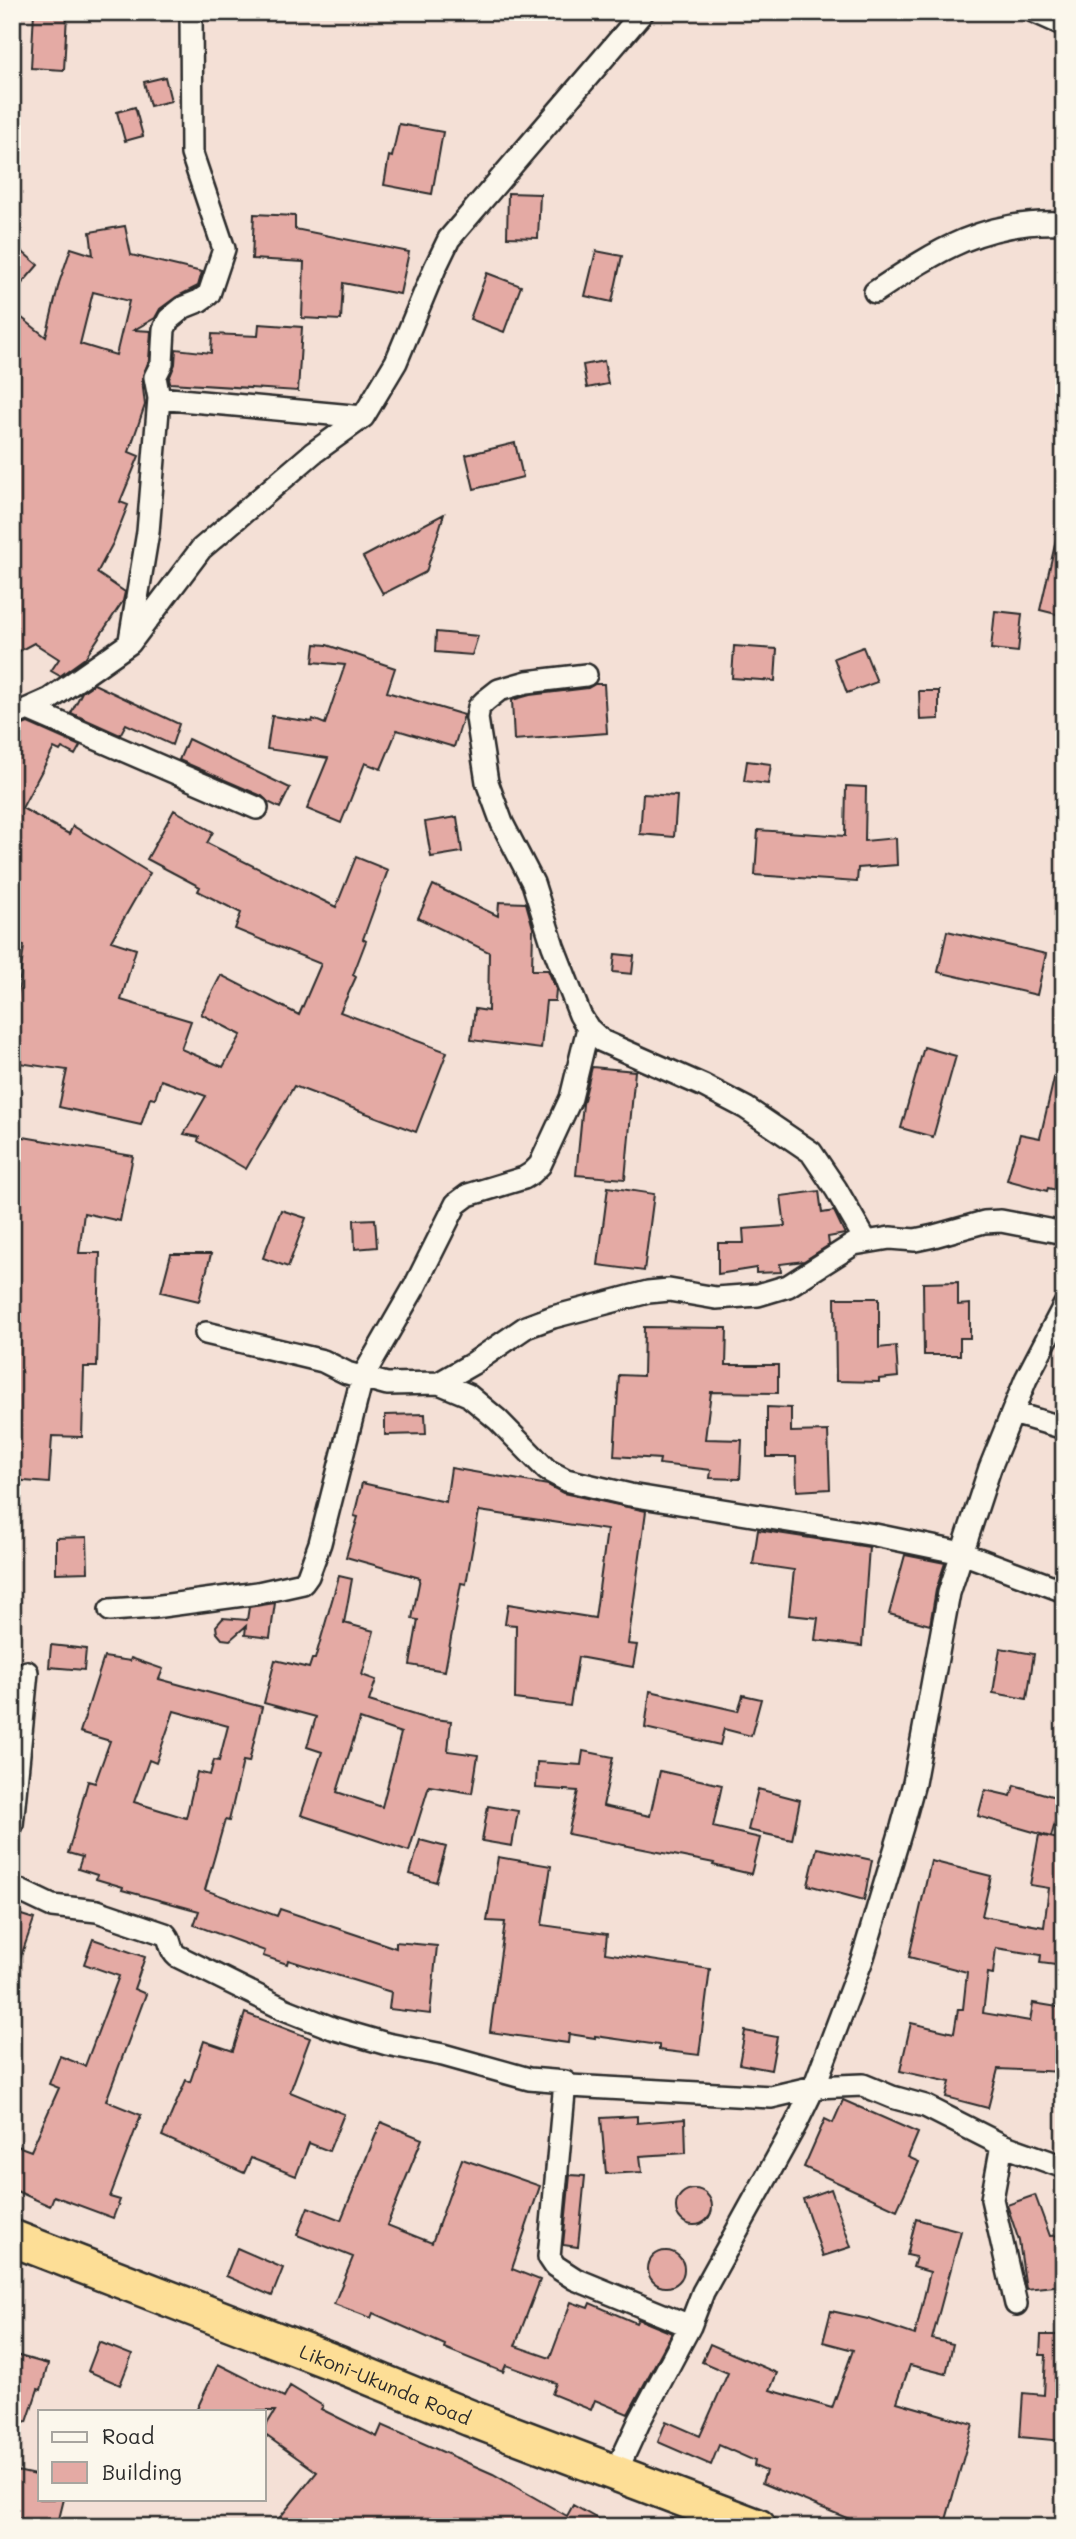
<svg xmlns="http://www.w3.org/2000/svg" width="1076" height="2539" viewBox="0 0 1076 2539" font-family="Mali,sans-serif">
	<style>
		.building { fill: #e4aaa4; stroke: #2b2b2b; stroke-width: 2; fill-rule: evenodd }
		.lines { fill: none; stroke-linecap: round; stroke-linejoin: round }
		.minor-casing { stroke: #2b2b2b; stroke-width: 26 }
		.trunk-casing { stroke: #2b2b2b; stroke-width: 40 }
		.minor { stroke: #fbf7ec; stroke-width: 21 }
		.trunk { stroke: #fdde96; stroke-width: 35 }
		.labels { text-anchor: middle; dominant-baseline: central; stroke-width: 5; stroke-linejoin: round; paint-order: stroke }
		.street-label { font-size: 19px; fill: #2b2b2b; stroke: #fbf7ec }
	</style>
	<rect width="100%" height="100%" fill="#f4e0d6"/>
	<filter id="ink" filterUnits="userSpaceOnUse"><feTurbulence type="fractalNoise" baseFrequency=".0143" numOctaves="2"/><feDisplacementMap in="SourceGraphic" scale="14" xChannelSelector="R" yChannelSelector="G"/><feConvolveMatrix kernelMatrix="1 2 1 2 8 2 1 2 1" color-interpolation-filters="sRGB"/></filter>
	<g filter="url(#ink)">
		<path class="building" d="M34 12 67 14 64 70 31 68Z
			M165 77 171 101 150 106 144 82Z
			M135 107 143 136 125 141 117 112Z
			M399 124 443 132 432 194 384 185 389 156 392 157Z
			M508 193 540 194 538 238 507 237Z
			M254 214 295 216V229L409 252 400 294 343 283 341 320 302 318 304 262 252 259Z
			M125 226 131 255 202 272 198 286 176 297 160 309 155 318 134 330 151 331 149 360 142 379 145 405 129 452 139 456 120 502 128 505 113 543 97 573 125 592 123 601 85 658 60 676 51 671 59 659 34 643 12 655V310L46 337 59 283 71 248 93 255 90 232ZM93 292 129 301 116 355 80 344Z
			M12 243 38 265 12 295Z
			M596 251 622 256 612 302 585 296Z
			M487 273 521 286 504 332 470 319Z
			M259 324 302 327 298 391 170 383 169 379 175 364 176 349 211 353 212 334 258 336Z
			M604 361 608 384 587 388 583 365Z
			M515 443 523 477 474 489 466 455Z
			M444 514 426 572 383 594 363 557Z
			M1056 540 1064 541V616L1040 610Z
			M995 611 1022 614 1018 652 991 649Z
			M436 632 478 636 472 655 435 652Z
			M315 644 327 645 395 668 387 692 464 715 454 747 397 730 381 769 365 763 341 823 307 809 328 758 267 749 272 716 312 722 313 719 325 724 345 665 313 662Z
			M734 646 777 649 775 681 732 678Z
			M863 647 877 682 847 693 834 658Z
			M94 684 179 724 172 745 126 724 120 735 71 713 82 692Z
			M595 684H604L607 733 514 740 512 700 530 695 588 688Z
			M919 691H939V719L920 720Z
			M28 723 80 746 75 755 62 748 60 751 54 748 22 808 69 834 73 826 150 873 111 941 136 949 121 1000 191 1021 181 1049 223 1067 241 1035 201 1014 221 975 299 1015 321 964 235 929 241 913 198 891 200 887 147 859 174 810 213 832 207 843 336 907 356 857 388 870 363 939 366 941 353 975 356 977 340 1012 447 1052 416 1132 294 1086 246 1169 198 1141 199 1137 184 1134 206 1096 161 1080 155 1099 150 1098 141 1125 59 1107 67 1070 12 1062V1042L24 946 12 942V746L23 725Z
			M188 739 290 788 280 808 268 802 262 796 179 760Z
			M747 761 771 764 768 784 744 781Z
			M846 786 866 787 865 841 896 838 897 865 858 868 857 882 755 875 758 830 845 836Z
			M643 794 677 796 674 837 640 834Z
			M457 817 462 852 431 857 425 822Z
			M433 885 498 916 499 902 526 903 533 928 532 970H548L556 989 555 1001H546L541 1049 471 1040 475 1009 488 1011 489 952 418 918Z
			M947 931 1046 954 1037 995 938 972Z
			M615 954 634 956 632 974 613 972Z
			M924 1047 956 1056 933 1137 901 1128Z
			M592 1067 635 1071 625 1179 576 1175 583 1104Z
			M1056 1070 1064 1071V1192L1048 1188 1047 1191 1007 1180 1020 1134 1040 1138Z
			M12 1135 133 1156 120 1221 84 1213 79 1253H100L97 1367H84L82 1437 52 1436 49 1483 12 1480V1245L20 1180 12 1178Z
			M608 1187 654 1194 644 1271 598 1265Z
			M819 1191 822 1213 834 1211 845 1234 828 1237 829 1245 804 1261 780 1264 781 1272 756 1273V1268L718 1274V1243H744L743 1229 785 1226 781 1196Z
			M281 1210 306 1218 288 1267 263 1258Z
			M375 1219 377 1247 355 1249 354 1220Z
			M171 1254H211L199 1301 161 1292Z
			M958 1282V1305L970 1304V1338H960V1355H924L923 1283Z
			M835 1298H879V1348L896 1346 898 1377 879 1379V1382L836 1381Z
			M644 1327 727 1328 726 1365H778V1393L711 1392 705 1439 742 1440 740 1479 710 1478 711 1470 659 1464 660 1459 614 1456 619 1375 643 1376Z
			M767 1407 791 1408V1432L828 1431 830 1489 797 1491 796 1457H767Z
			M425 1414 426 1434 385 1435V1415Z
			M451 1468 548 1485 563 1493 646 1511 628 1644 637 1645 633 1667 578 1657 570 1706 515 1699 516 1625 505 1624 508 1604 595 1618 607 1530 479 1511 466 1584 461 1583 445 1671 410 1665 418 1620 412 1619 420 1578 346 1557 358 1517 354 1516 362 1483 446 1502Z
			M758 1530 869 1547 862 1646 815 1640 818 1618 789 1615 794 1570 753 1564Z
			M87 1537 88 1572 56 1573V1538Z
			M905 1555 945 1563 936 1590 930 1625 889 1614Z
			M339 1576 352 1579 344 1623 374 1631 362 1675 376 1680 369 1701 424 1718 451 1721 448 1751 478 1755 472 1793 429 1786 409 1851 301 1815 322 1752 307 1747 316 1717 264 1703 275 1660 309 1668 312 1659H315ZM360 1719 401 1733 382 1807 337 1792Z
			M275 1603 270 1638 245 1635 246 1626 230 1640 222 1639 217 1633 216 1626 223 1618 247 1620 249 1607Z
			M51 1645 86 1649 84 1670 49 1667Z
			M1000 1648 1034 1654 1027 1699 993 1693Z
			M104 1657 130 1661 131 1658 163 1669 159 1679 262 1707 249 1762 243 1761 229 1821 225 1820 205 1890 277 1916 280 1909 396 1948V1942L437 1946 430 2014 389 2009 391 1992 288 1960 287 1964 263 1956 265 1951 194 1925 199 1911 122 1890 123 1887 96 1879 97 1875 78 1869 82 1857 68 1853 88 1781 95 1783 110 1741 80 1732ZM174 1711 228 1726 219 1761 214 1760 210 1775 197 1772 186 1818 134 1802 149 1760 156 1763Z
			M650 1691 738 1711 743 1695 761 1699 751 1736 724 1729 720 1745 645 1728Z
			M583 1751 613 1757 603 1806 650 1816 660 1771 722 1785 713 1827 760 1838 751 1874 713 1865 714 1863 568 1834 578 1791 536 1788 537 1762 581 1765Z
			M1014 1785 1062 1799 1051 1837 978 1816 985 1790 1011 1796Z
			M758 1789 800 1800 792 1840 748 1830Z
			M488 1806 518 1811 512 1846 482 1841Z
			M1039 1835 1064 1840V1966L1040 1963 1041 1955 996 1948 993 1974 988 1973 983 2013 1030 2021 1033 2003 1064 2008V2072L998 2069 988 2108 946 2097 950 2082 900 2071 911 2023 954 2033 958 2009H963L967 1972 909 1957 931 1861 991 1876 982 1916 1044 1927 1049 1888 1030 1885Z
			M420 1840 446 1847 436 1882 410 1874Z
			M817 1848 872 1860 864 1900 808 1885Z
			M498 1857 551 1866 542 1925 607 1934 605 1953 710 1969 699 2055 659 2050V2045L595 2036V2038L569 2034 568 2043 490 2032 505 1922 487 1921Z
			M12 1912 34 1919 15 1973H12Z
			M93 1939 145 1957 134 1989 146 1994 106 2101 141 2115 110 2197 120 2200 113 2218 54 2196 50 2206 12 2189V2144L31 2151 59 2088 49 2084 60 2056 85 2066 119 1976 84 1964Z
			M245 2013 310 2038 290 2092 344 2114 329 2151 309 2143 296 2176 251 2158 244 2173 162 2136 186 2080 190 2082 204 2041 233 2051Z
			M745 2031 777 2037 771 2070 739 2064Z
			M843 2100 918 2133 908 2157 919 2162 897 2210 804 2167 825 2119 833 2123Z
			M637 2116V2123L685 2119 686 2153 640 2156 642 2172 606 2174 601 2118Z
			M381 2122 422 2139 387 2225 432 2243 462 2159 540 2186 512 2269 540 2280 515 2346 550 2358 571 2302 588 2308 590 2303 636 2323 638 2319 672 2333 628 2414 595 2400 591 2410 552 2394 556 2383 506 2365 503 2372 444 2348 445 2345 373 2313 371 2318 334 2304 353 2257 297 2235 308 2207 341 2220Z
			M570 2175 585 2176 578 2247 563 2245Z
			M831 2189 851 2247 823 2256 803 2199Z
			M676 2207a18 18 0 1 1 36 0a18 18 0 1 1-36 0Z
			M1035 2195 1050 2236 1064 2235V2285L1026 2289 1019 2241 1007 2205Z
			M916 2219 961 2231 932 2339 953 2344 946 2374 910 2365 897 2402 973 2424 944 2527H867L854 2523V2521L762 2483 766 2471 754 2466 755 2461 719 2445 711 2465 658 2442 666 2421 700 2436 728 2373 702 2362 710 2344 777 2373 770 2390 832 2408 853 2350 823 2342 831 2311 868 2319 915 2335 930 2272 913 2267 916 2257 907 2255Z
			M237 2248 283 2268 272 2296 226 2276Z
			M648 2269a18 18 0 1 1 36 0a18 18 0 1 1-36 0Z
			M1041 2335H1064V2441L1020 2437 1023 2393 1044 2395 1046 2355H1040Z
			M99 2342 132 2355 120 2385 88 2371Z
			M12 2354 48 2364 41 2390 38 2389 27 2422 12 2417Z
			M218 2364 284 2397 290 2386 323 2406 321 2409 377 2437 382 2425 493 2474 567 2516 573 2505 612 2527H272L317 2472 264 2434V2429L275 2411H196Z
			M12 2470 40 2476V2499H64L57 2527 12 2516Z"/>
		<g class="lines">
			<g class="minor-casing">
				<path id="minor" d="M1035 12 1064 25
					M875 292C938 250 986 219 1064 223
					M159 398 363 417
					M130 640 148 532 159 398 155 377 162 363 164 329 169 319 184 307 199 301 209 294 224 249 192 154 191 12
					M586 675 527 682 499 690 485 701 479 707 477 718 487 782 502 823 533 883 553 946 580 1015 588 1028 602 1041 704 1086 746 1108 811 1152 836 1189 866 1241
					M28 709 257 808
					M12 716 50 699 130 643 201 549 313 453 363 417 396 362 435 268 449 239 643 12
					M206 1333 323 1361 347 1373 387 1384 439 1383 472 1364 526 1327 553 1317 648 1292 669 1290 716 1298 758 1295 788 1286 854 1244 890 1238 915 1240 934 1236 984 1222 1001 1221 1064 1233
					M439 1383 468 1395 498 1420 547 1470 566 1480 630 1495 875 1535 962 1553 1064 1591
					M1013 1413 1064 1428
					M110 1610 154 1607 258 1593 303 1583 308 1576 320 1543 362 1378 415 1286 456 1204 468 1195 524 1178 532 1173 540 1165 571 1098 588 1028
					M12 1825 27 1672
					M12 1887 52 1906 97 1911 165 1934C172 1940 169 1950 177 1956L284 2009 332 2028 387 2044 443 2055 529 2079 565 2082 570 2086 771 2097 814 2087 863 2085 892 2097 925 2106 1002 2145 1064 2167
					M565 2082 549 2257 555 2266 575 2279 690 2326
					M1002 2145 992 2199 1016 2304
					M616 2472 640 2420 690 2326 703 2292 796 2124 814 2087 863 1957 902 1827 914 1783 949 1593 990 1468 1026 1379 1064 1306"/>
			</g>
			<g class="trunk-casing">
				<g id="trunk">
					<path id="s1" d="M12 2238 338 2364 470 2418 758 2527"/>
				</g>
			</g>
			<use href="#minor" class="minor"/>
			<use href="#trunk" class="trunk"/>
		</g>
	</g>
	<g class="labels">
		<g class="street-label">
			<text stroke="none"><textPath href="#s1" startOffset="401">Likoni-Ukunda Road</textPath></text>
		</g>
	</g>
	<rect width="1076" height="2539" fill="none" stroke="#fbf7ec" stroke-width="42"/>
	<rect x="21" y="21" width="1034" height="2497" fill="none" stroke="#2b2b2b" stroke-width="2.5" filter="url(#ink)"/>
	<rect x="38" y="2410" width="228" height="91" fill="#fbf7ec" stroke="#a8a59f" stroke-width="2"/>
	<rect x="52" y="2432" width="35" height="10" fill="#fbf7ec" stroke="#a8a59f" stroke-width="2"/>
	<text x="102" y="2444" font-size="21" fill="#2b2b2b">Road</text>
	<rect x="52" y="2462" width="35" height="21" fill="#e4aaa4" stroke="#a8a59f" stroke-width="2"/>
	<text x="102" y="2480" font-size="21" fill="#2b2b2b">Building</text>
</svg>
